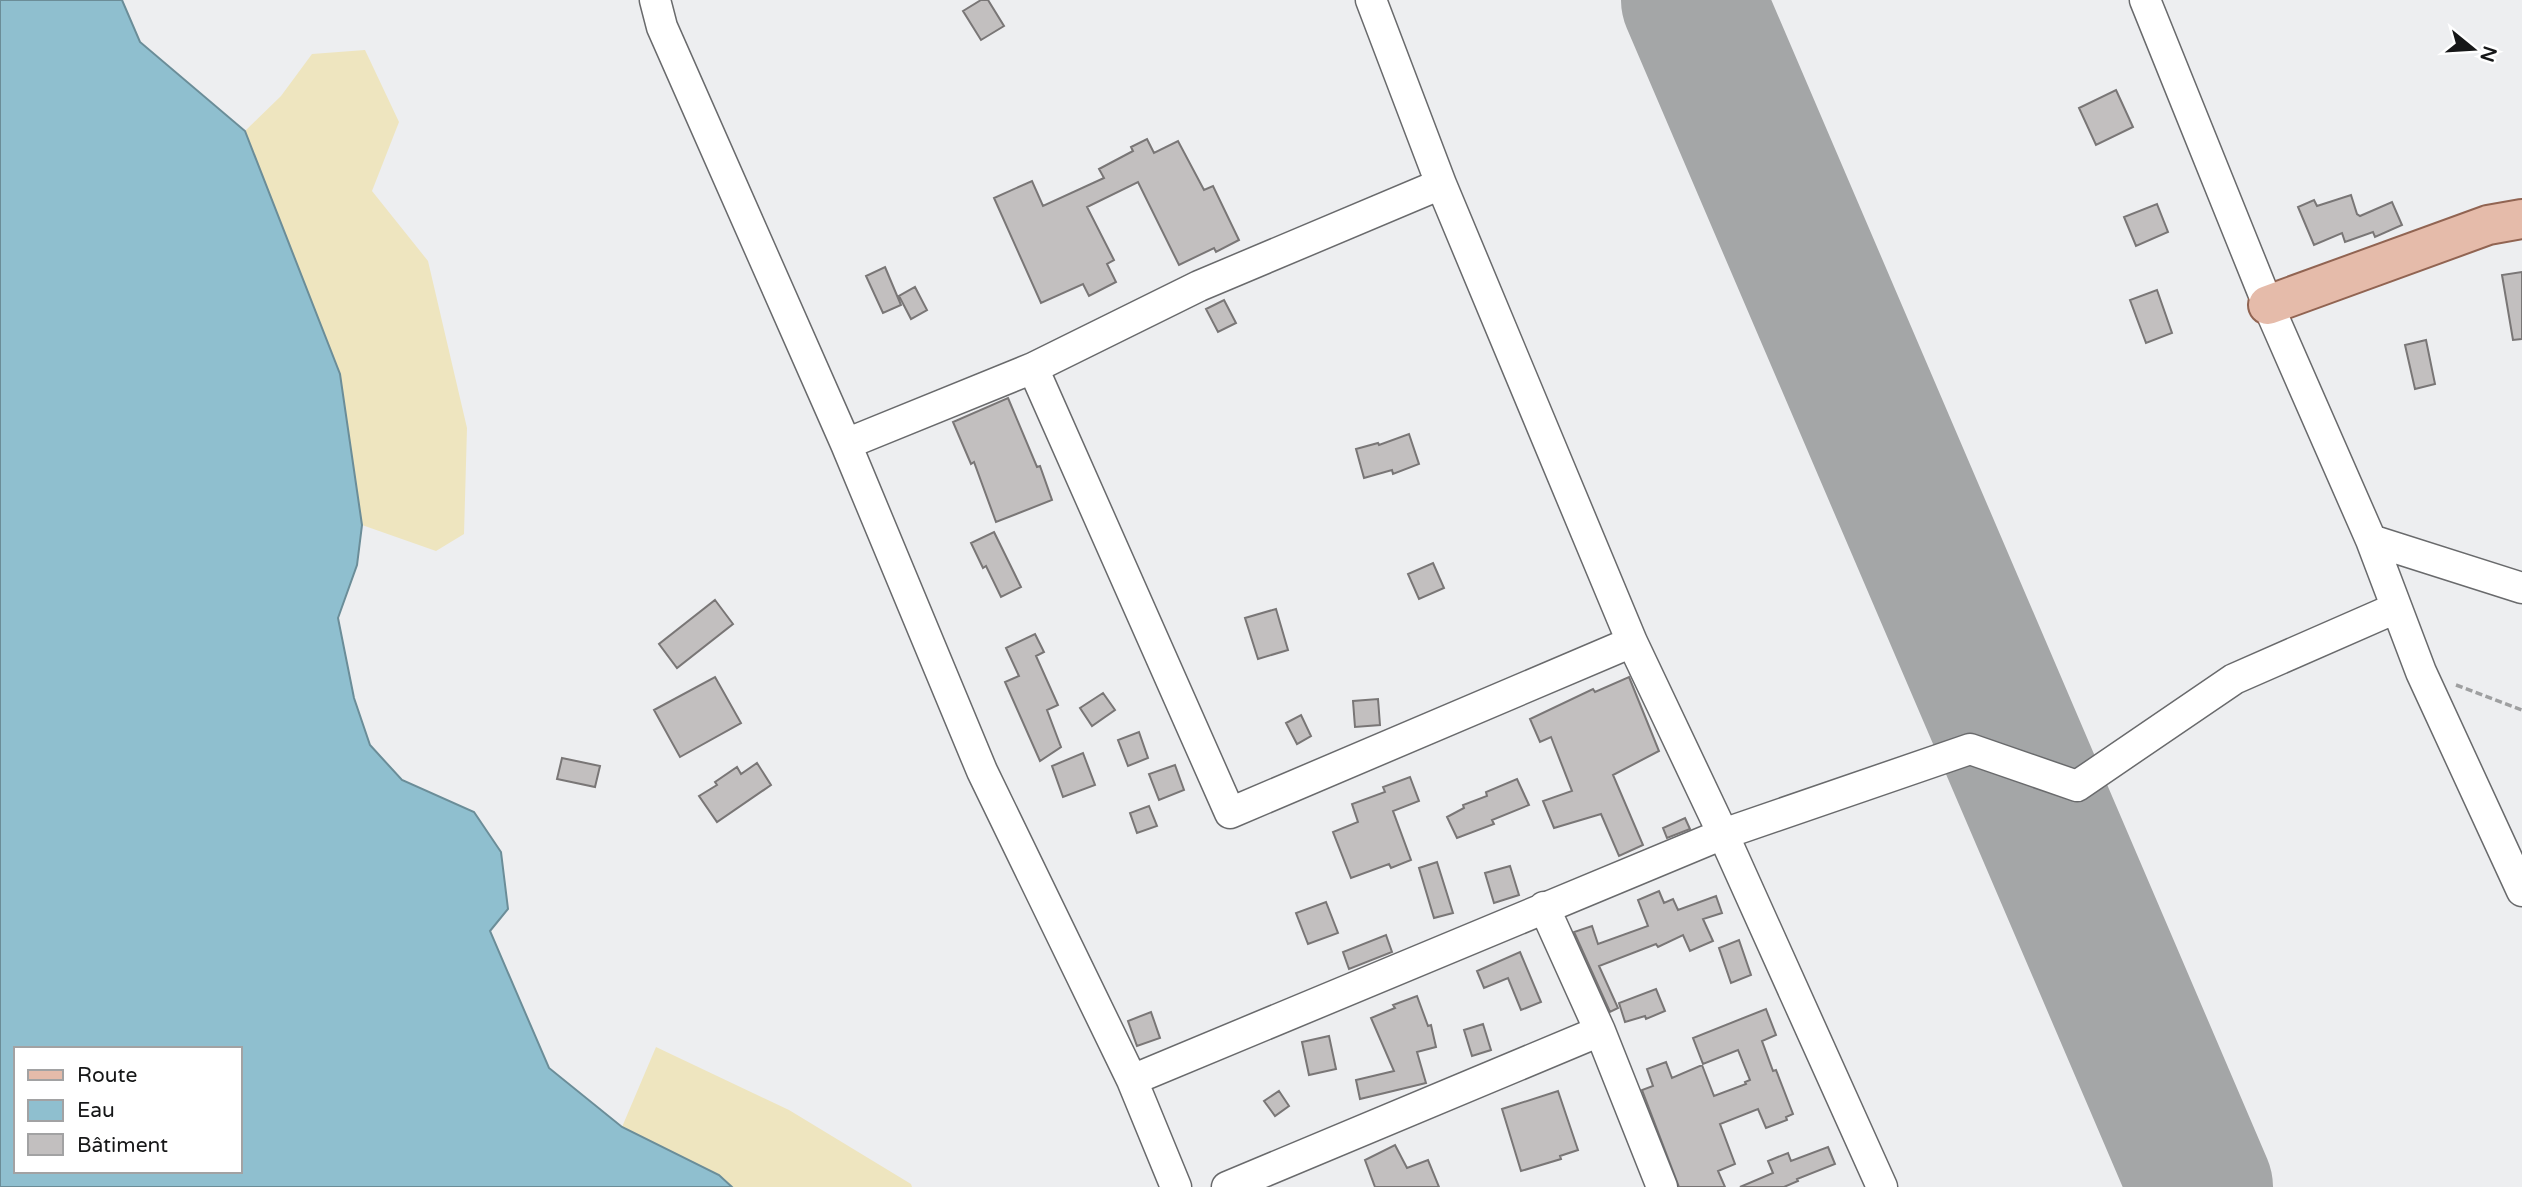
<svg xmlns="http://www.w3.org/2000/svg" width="2522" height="1187" viewBox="0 0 2522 1187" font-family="'Varela Round',sans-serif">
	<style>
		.sand { fill: #eee5bf }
		.water { fill: #8fbfcf; stroke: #6b8d98; stroke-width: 2; fill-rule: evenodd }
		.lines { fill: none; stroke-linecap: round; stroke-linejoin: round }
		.runway { stroke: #a4a6a7; stroke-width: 144 }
		.building { fill: #c2bfbf; stroke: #797676; stroke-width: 2 }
		.minor-casing { stroke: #696a6c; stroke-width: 33 }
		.major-casing { stroke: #916452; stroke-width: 42 }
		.path { stroke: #9e9fa0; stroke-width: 3.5; stroke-dasharray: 7 3.5; stroke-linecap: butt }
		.minor { stroke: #fff; stroke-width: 30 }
		.major { stroke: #e5bbaa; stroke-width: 38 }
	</style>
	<rect width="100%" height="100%" fill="#edeef0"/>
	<path class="sand" d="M365 50 399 122 372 191 428 261 467 428 464 534 436 551 362 525 340 374 245 131 281 96 312 54Z
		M656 1047 789 1110 911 1184 912 1187H732L719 1175 622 1127Z"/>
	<path class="water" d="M0 0H122L140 42 245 131 340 374 362 525 357 565 338 618 354 698 370 745 402 780 474 812 501 852 508 909 490 931 549 1068 622 1127 719 1175 732 1187H0ZM16 1049H240V1171H16Z"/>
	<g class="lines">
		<path class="runway" d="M1693 0 2201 1187"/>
	</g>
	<path class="building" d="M981 0H988L1004 26 981 40 963 11Z
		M2116 90 2133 127 2096 145 2079 108Z
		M1147 139 1154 153 1178 141 1204 190 1213 186 1239 240 1216 252 1214 248 1179 265 1138 182 1087 207 1114 260 1107 264 1116 282 1089 296 1083 284 1041 303 994 198 1032 181 1043 206 1104 178 1099 169 1133 151 1131 147Z
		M2351 195 2357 214 2360 216 2392 202 2402 225 2375 237 2373 232 2345 242 2342 233 2314 245 2298 207 2314 200 2317 206Z
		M2157 204 2168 232 2136 246 2124 217Z
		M885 267 901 305 883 313 866 276Z
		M2522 272V339L2513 340 2502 275Z
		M915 287 927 310 911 319 899 296Z
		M2157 290 2172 333 2146 343 2130 300Z
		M1224 300 1236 323 1218 332 1206 309Z
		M2426 340 2435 384 2415 389 2405 345Z
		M1008 398 1037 467 1040 466 1052 500 996 522 974 462 971 464 953 422Z
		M1409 434 1419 464 1393 474 1392 470 1364 478 1356 449 1378 443 1379 445Z
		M994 532 1021 587 1001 597 986 566 983 568 971 543Z
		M1433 563 1444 588 1419 599 1408 574Z
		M715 600 733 624 677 668 659 644Z
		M1276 609 1288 650 1258 659 1245 618Z
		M1035 634 1044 652 1036 656 1058 705 1047 710 1061 747 1040 761 1005 682 1019 676 1006 648Z
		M715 677 741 723 680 757 654 710Z
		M1629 677 1659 751 1613 775 1643 845 1619 856 1601 814 1554 828 1543 801 1572 791 1551 737 1540 742 1530 719 1593 689 1595 692Z
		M1103 693 1115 710 1092 726 1080 708Z
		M1378 699 1380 725 1355 727 1353 701Z
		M1301 715 1311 736 1297 744 1286 723Z
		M1139 732 1148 758 1128 766 1118 740Z
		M1083 753 1095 785 1063 797 1052 766Z
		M562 758 600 766 595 787 557 779Z
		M757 763 771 785 717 822 699 796 717 785 715 782 737 767 741 774Z
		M1175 765 1184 790 1159 800 1149 774Z
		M1410 777 1419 801 1393 811 1411 860 1391 868 1389 864 1351 878 1333 832 1358 822 1352 804 1385 792 1383 787Z
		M1517 779 1529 805 1492 820 1494 824 1457 838 1447 817 1464 808 1463 805 1487 796 1486 792Z
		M1149 806 1157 826 1137 833 1130 813Z
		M1685 818 1690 829 1667 838 1663 828Z
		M1437 862 1453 913 1434 918 1419 868Z
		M1510 866 1519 895 1494 903 1485 873Z
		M1659 891 1664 903 1673 899 1678 910 1716 896 1722 913 1703 919 1713 941 1690 951 1683 935 1658 947 1656 944 1599 966 1618 1008 1610 1012 1574 932 1592 926 1598 944 1648 926 1638 900Z
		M1326 902 1338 933 1308 944 1296 913Z
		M1386 935 1392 952 1349 969 1343 952Z
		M1739 940 1751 975 1731 983 1719 948Z
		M1520 952 1541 1002 1521 1010 1508 978 1484 988 1477 971Z
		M1656 989 1665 1011 1646 1019 1645 1016 1625 1022 1619 1003Z
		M1417 996 1428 1026 1431 1025 1436 1047 1417 1052 1426 1083 1360 1099 1356 1080 1394 1071 1371 1018 1395 1008 1393 1005Z
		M1766 1009 1776 1035 1762 1041 1773 1071 1776 1070 1793 1114 1786 1117 1787 1120 1766 1128 1758 1109 1720 1124 1735 1164 1718 1171 1725 1187H1679L1642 1090 1653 1086 1647 1069 1666 1062 1672 1078 1702 1065 1714 1096 1746 1084 1745 1082 1750 1080 1738 1050 1703 1064 1693 1038Z
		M1151 1012 1160 1038 1137 1046 1128 1021Z
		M1483 1024 1491 1050 1472 1056 1464 1030Z
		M1329 1036 1336 1069 1309 1075 1302 1042Z
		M1279 1091 1289 1106 1275 1116 1264 1101Z
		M1558 1091 1578 1150 1560 1156 1561 1159 1521 1171 1502 1109Z
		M1395 1145 1407 1168 1428 1160 1439 1187H1375L1365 1160Z
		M1828 1147 1835 1164 1797 1179 1798 1181 1784 1187H1740L1773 1173 1768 1161 1788 1153 1791 1161Z"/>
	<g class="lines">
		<g class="minor-casing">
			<path id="minor" d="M655 0 662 27 846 444 982 771 1132 1080 1176 1187
				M1371 0 1441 184
				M2145 0 2268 305 2371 540 2421 672 2522 891
				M1033 368 1230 813 1632 642
				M846 444 1033 368 1199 286 1441 184 1632 642 1723 834 1882 1187
				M2371 540 2522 588
				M1544 907 1600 1031 1662 1187
				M1132 1080 1723 834 1970 749 2077 786 2234 679 2396 608
				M1227 1187 1600 1031"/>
		</g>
		<g class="major-casing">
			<path id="major" d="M2268 305 2488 225 2522 219"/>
		</g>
		<path class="path" d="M2456 685 2522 710"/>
		<use href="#minor" class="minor"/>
		<use href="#major" class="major"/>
	</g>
	<rect x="14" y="1047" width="228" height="126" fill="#ffffff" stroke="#a2a2a3" stroke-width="2"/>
	<rect x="28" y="1070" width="35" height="10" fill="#e5bbaa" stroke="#a2a2a3" stroke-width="2"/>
	<text x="77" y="1082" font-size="21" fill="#161718">Route</text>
	<rect x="28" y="1100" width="35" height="21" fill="#8fbfcf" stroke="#a2a2a3" stroke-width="2"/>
	<text x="77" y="1117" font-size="21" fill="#161718">Eau</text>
	<rect x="28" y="1134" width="35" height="21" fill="#c2bfbf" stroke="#a2a2a3" stroke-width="2"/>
	<text x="77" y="1152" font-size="21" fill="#161718">Bâtiment</text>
	<g transform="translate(2473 49) rotate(108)" stroke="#ffffff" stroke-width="5" paint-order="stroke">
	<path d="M0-5L12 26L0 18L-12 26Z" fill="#161718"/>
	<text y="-10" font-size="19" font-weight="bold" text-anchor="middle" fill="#161718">N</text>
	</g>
</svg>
